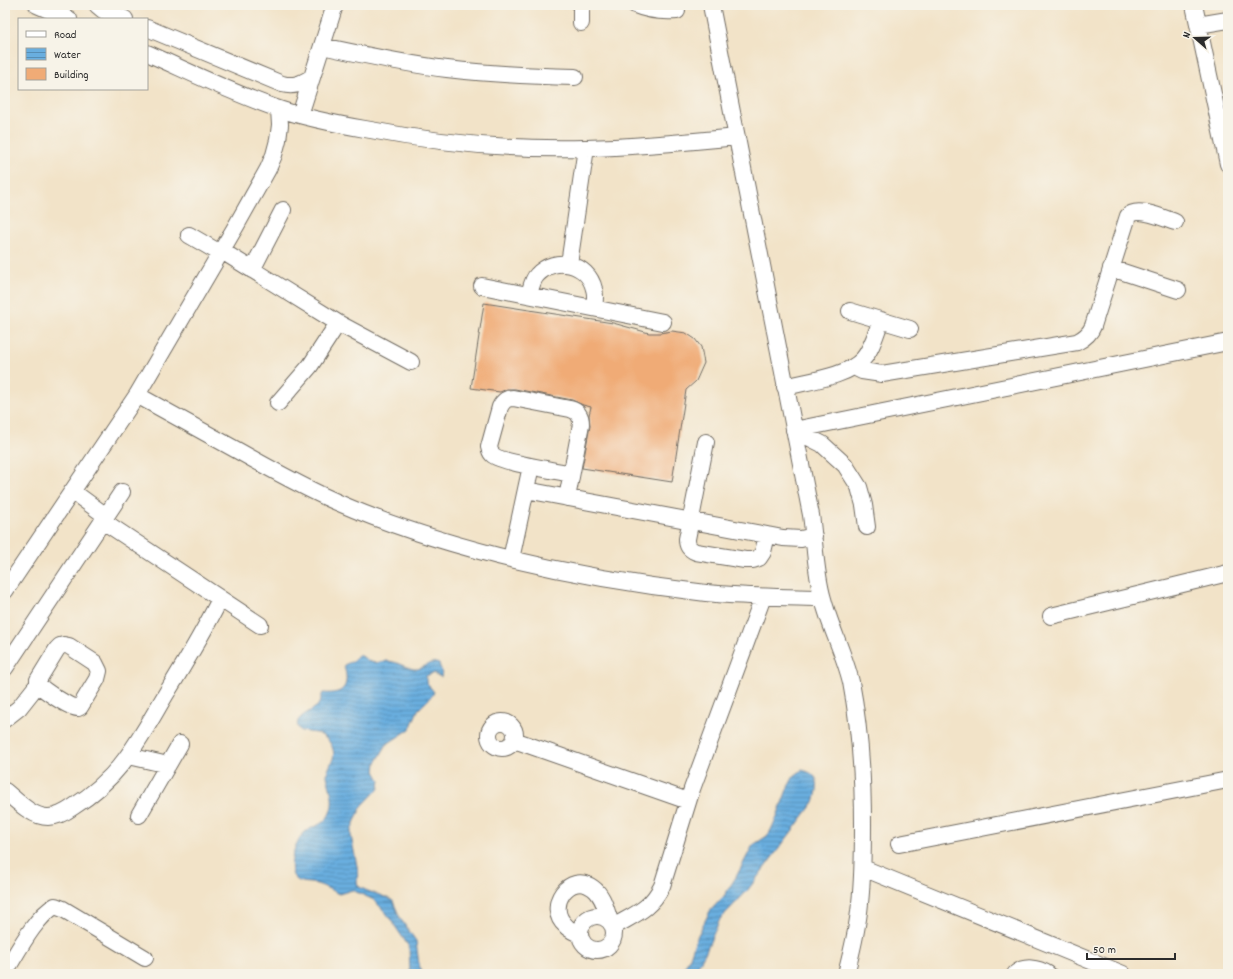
<svg xmlns="http://www.w3.org/2000/svg" width="1233" height="979" viewBox="0 0 1233 979" font-family="Dekko,sans-serif">
	<style>
		.water { fill: url(#water-rules); stroke: #4a6c85 }
		.building { fill: #f0ab76 }
		.lines { fill: none; stroke-linecap: round; stroke-linejoin: round }
		.minor-casing { stroke: #716b62; stroke-width: 18 }
		.minor { stroke: #fff; stroke-width: 16 }
	</style>
	<defs>
		<pattern id="water-rules" width="6" height="5" patternUnits="userSpaceOnUse"><rect width="6" height="5" fill="#69aedf"/><path d="M0 2.5h6" fill="none" stroke="#578eb5"/></pattern>
	</defs>
	<rect width="100%" height="100%" fill="#f7f3e8"/>
	<filter id="ink" filterUnits="userSpaceOnUse"><feTurbulence type="fractalNoise" baseFrequency=".025" numOctaves="2"/><feDisplacementMap in="SourceGraphic" scale="8" xChannelSelector="R" yChannelSelector="G"/><feConvolveMatrix kernelMatrix="1 2 1 2 8 2 1 2 1" color-interpolation-filters="sRGB"/></filter>
	<filter id="wash" filterUnits="userSpaceOnUse"><feTurbulence type="fractalNoise" baseFrequency=".012" numOctaves="4" result="noise"/><feDisplacementMap in="SourceGraphic" scale="16" xChannelSelector="R" yChannelSelector="G"/><feGaussianBlur stdDeviation="0.9" result="paint"/><feColorMatrix in="noise" values="0 0 0 0 0 0 0 0 0 0 0 0 0 0 0 0 0 1.4 0 .05"/><feComposite in="paint" operator="in"/></filter>
	<g filter="url(#wash)">
		<rect width="100%" height="100%" fill="#f2e3c8"/>
		<path class="water" d="M358 655C363 655 366 661 371 662 377 664 381 661 386 661 396 661 404 667 413 669 424 671 428 659 439 664L442 672 441 677 433 673 426 676V682L434 692 432 696 418 710 410 729 387 744 376 763 375 771 380 780 379 788 362 806 357 816 351 831V836L358 871 357 881 358 886C368 893 382 894 393 901L400 918 416 941 419 965 423 974H410L409 947 387 914 374 900 352 890 339 894C332 891 325 886 317 884 310 882 299 884 294 877 287 867 295 840 305 832 313 826 324 825 329 815 336 801 330 790 327 776 327 770 331 764 333 759 336 749 329 738 319 734 314 732 307 732 301 731 288 718 313 712 318 705 321 701 321 696 323 693 336 694 348 692 346 675 346 672 344 668 344 665L353 661Z
			M802 770C821 774 819 786 814 802L747 891 720 919 705 953 693 974H680L690 957 696 939 710 911 724 896 736 877 753 845 767 836 770 832 776 819 788 787 794 776Z"/>
		<g id="blocks">
			<path class="building" d="M484 303 613 323 649 333H660L672 331 686 333 695 339 701 347 704 363 696 381 686 390 672 482 582 468 590 426 589 415 591 407 583 405 572 400 515 389H507L500 392 471 388Z"/>
		</g>
	</g>
	<g filter="url(#ink)">
		<use href="#blocks" fill-opacity="0" stroke="#716b62" stroke-width="1"/>
		<g class="lines">
			<g class="minor-casing">
				<path id="minor" d="M37 5 69 19
					M97 5 103 10 125 19
					M581 5V23
					M635 5C649 11 662 12 677 11
					M711 5 811 515C815 542 815 572 823 599 830 627 844 653 851 682 860 729 863 777 863 824 863 850 863 876 860 903 858 926 852 951 846 974
					M1194 5 1228 164
					M1198 25 1228 20
					M147 28 282 84C294 87 301 84 312 77
					M322 46C364 55 405 64 447 69 490 74 532 76 575 77
					M147 53C190 72 234 94 279 109 306 118 336 124 365 129 437 143 512 150 586 148 636 147 687 142 737 137
					M300 115 335 5
					M189 235 220 253
					M222 251 338 323 411 362
					M569 264 586 148
					M1111 268 1178 290
					M252 270 283 210
					M482 286 663 322
					M529 295C531 288 532 280 537 275 555 255 588 263 594 289 596 295 595 301 594 308
					M850 311 910 329
					M854 367 862 371 882 374 1077 342C1085 338 1090 334 1093 326L1128 216C1137 206 1163 218 1175 222
					M785 387C808 381 847 377 863 359 872 349 876 333 881 320
					M137 395C172 414 207 434 242 453 274 471 306 489 339 503 391 526 444 542 498 556 567 573 636 585 706 593 745 597 784 597 822 598
					M278 403 310 366 338 323
					M794 430 1228 342
					M794 430 822 444 845 465 859 487 864 505 867 527
					M706 442 687 539C687 546 689 549 696 552L745 560H753L759 558 763 552 767 535
					M526 490 783 538 801 539 814 536
					M72 491 106 516
					M567 498 581 424C581 416 578 411 570 409L513 398C506 398 503 401 500 407L489 447C490 450 490 453 493 455 500 462 558 471 571 474
					M103 521 260 625
					M511 559 531 466
					M5 591 137 395 236 226 268 169 274 155 278 140 280 125 279 109
					M1051 616 1228 573
					M64 645 69 646 95 663 99 671 97 679 80 707 78 708C70 708 43 690 38 684V680L57 649 60 646Z
					M5 668 122 492
					M5 719 19 708 38 684
					M489 735a13 13 0 1 1 26 0a13 13 0 1 1-26 0Z
					M514 740 688 801
					M129 756 168 765
					M5 791C17 801 32 817 48 817 57 817 66 812 73 807 122 776 138 741 166 694 185 663 204 632 220 599
					M139 815 180 744
					M899 844 1228 780
					M863 868 1123 974
					M580 933a17 17 0 1 1 34 0a17 17 0 1 1-34 0Z
					M613 927C635 914 650 910 662 886L692 789 763 597
					M579 934C575 932 569 930 566 926 544 907 570 870 593 888 603 895 606 910 610 921
					M5 972C17 953 35 917 55 906L63 909 145 958
					M1015 974C1024 965 1038 968 1048 974"/>
			</g>
			<use href="#minor" class="minor"/>
		</g>
	</g>
	<rect width="1233" height="979" fill="none" stroke="#f7f3e8" stroke-width="20"/>
	<rect x="18" y="18" width="130" height="72" fill="#f7f3e8" stroke="#a5a39c"/>
	<rect x="26" y="31" width="20" height="6" fill="#ffffff" stroke="#a5a39c"/>
	<text x="54" y="38" font-size="12" fill="#2b2b2b">Road</text>
	<rect x="26" y="48" width="20" height="12" fill="url(#water-rules)" stroke="#a5a39c"/>
	<text x="54" y="58" font-size="12" fill="#2b2b2b">Water</text>
	<rect x="26" y="68" width="20" height="12" fill="#f0ab76" stroke="#a5a39c"/>
	<text x="54" y="78" font-size="12" fill="#2b2b2b">Building</text>
	<g transform="translate(1195 38) rotate(290)" stroke="#f7f3e8" stroke-width="3" paint-order="stroke">
	<path d="M0-3L7 15L0 10L-7 15Z" fill="#2b2b2b"/>
	<text y="-6" font-size="11" font-weight="bold" text-anchor="middle" fill="#2b2b2b">N</text>
	</g>
	<path d="M1087 953v6h88v-6" fill="none" stroke="#2b2b2b" stroke-width="2"/>
	<text x="1093" y="953" font-size="12" fill="#2b2b2b" stroke="#f7f3e8" stroke-width="3" paint-order="stroke">50 m</text>
</svg>
